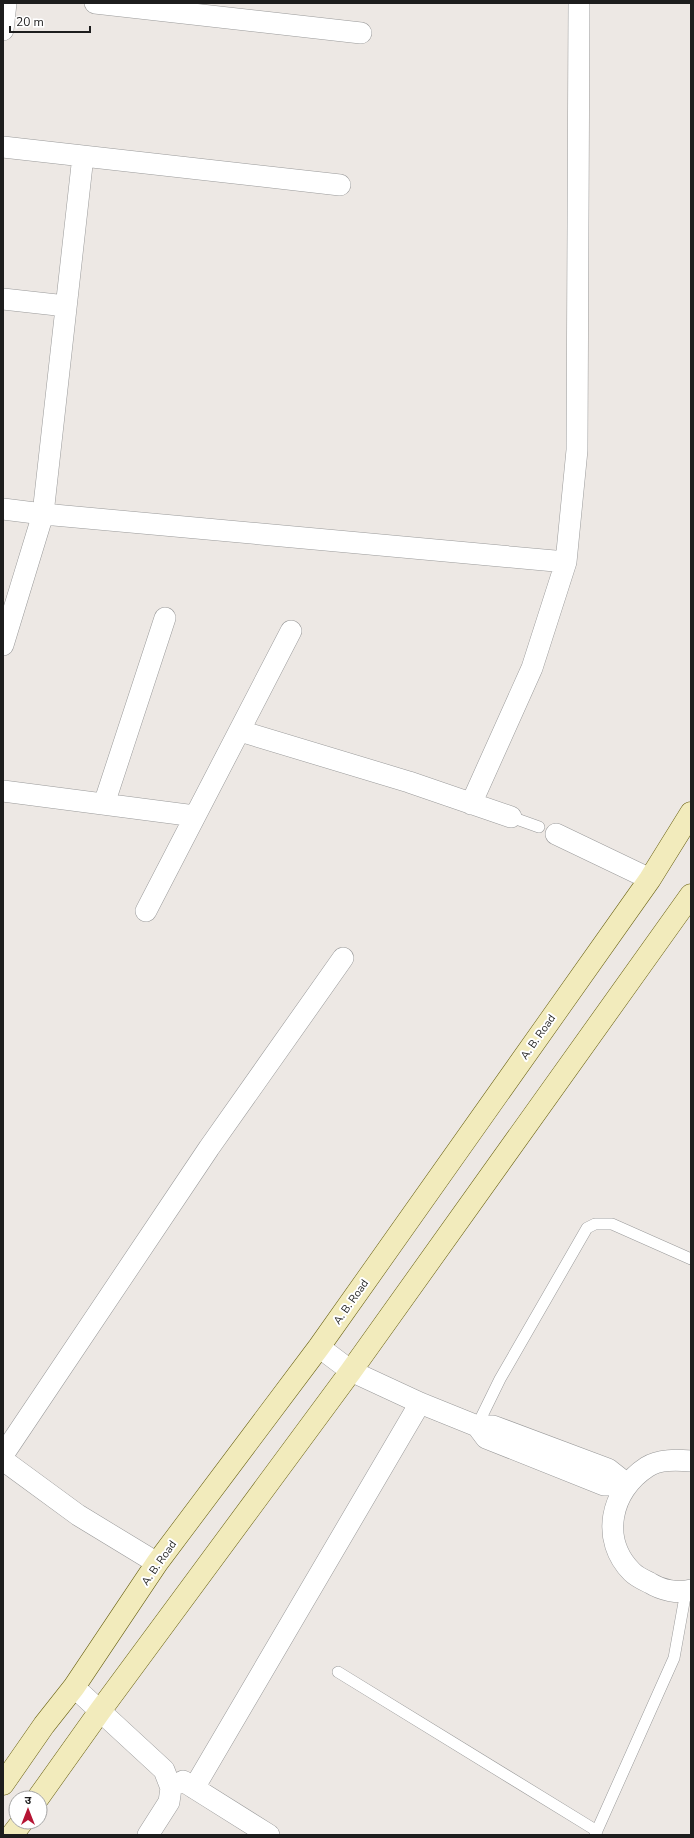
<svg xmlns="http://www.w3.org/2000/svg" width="694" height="1838" viewBox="0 0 694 1838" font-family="'Nunito Sans','Noto Sans Devanagari',sans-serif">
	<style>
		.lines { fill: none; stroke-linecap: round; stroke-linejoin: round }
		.lane-casing { stroke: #9a9a9a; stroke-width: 12 }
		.street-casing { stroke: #9a9a9a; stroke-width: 22 }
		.secondary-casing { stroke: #686010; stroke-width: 23 }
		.lane { stroke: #fff; stroke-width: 11 }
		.street { stroke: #fff; stroke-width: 21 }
		.secondary { stroke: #f2ebbc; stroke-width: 22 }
		.labels { text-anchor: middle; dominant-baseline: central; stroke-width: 4; stroke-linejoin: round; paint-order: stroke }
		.street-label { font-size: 11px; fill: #1d1d1d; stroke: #fff }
	</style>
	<rect width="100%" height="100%" fill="#ede8e4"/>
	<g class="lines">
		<g class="lane-casing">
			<path id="lane" d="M511 817 539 827
				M477 1426 500 1379 587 1228 595 1224H612L691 1259
				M338 1672 597 1831
				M595 1835 674 1658 686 1591"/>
		</g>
		<g class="street-casing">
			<path id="street" d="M95 3 361 33
				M3 30 6 3
				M3 147 340 185
				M3 299 66 306
				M3 509 43 514 566 562
				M3 645 43 514 83 156
				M240 731 409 782 511 817
				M3 791 195 816
				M104 804 165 618
				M471 804 532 668 566 562 577 450 579 3
				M556 834 650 879
				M146 911 291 631
				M319 1347 351 1371 420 1403 477 1426H493L608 1469 627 1484
				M477 1426 486 1438 604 1485 627 1484
				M3 1455 209 1148 343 958
				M3 1460 78 1515 157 1563
				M691 1461C677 1460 659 1459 647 1467 610 1491 600 1540 632 1572 637 1577 644 1580 650 1583 661 1590 678 1594 691 1590
				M74 1687 164 1770 171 1788 169 1802 148 1835
				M183 1781 269 1835
				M194 1788 420 1403"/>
		</g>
		<g class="secondary-casing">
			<path id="secondary" d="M3 1784 44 1725 74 1687 157 1563 319 1347 650 879 691 813
				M38 1798 100 1711 351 1371 691 895
				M12 1835 22 1822"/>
		</g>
		<use href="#lane" class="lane"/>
		<use href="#street" class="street"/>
		<use href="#secondary" class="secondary"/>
	</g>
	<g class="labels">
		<g class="street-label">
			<text transform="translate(538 1037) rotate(-55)">A. B. Road</text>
			<text transform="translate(351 1302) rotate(-55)">A. B. Road</text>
			<text transform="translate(159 1563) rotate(-55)">A. B. Road</text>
		</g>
	</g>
	<rect width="694" height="1838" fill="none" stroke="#1d1d1d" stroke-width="8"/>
	<g transform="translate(28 1810)"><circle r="19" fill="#ffffff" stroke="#a5a5a5"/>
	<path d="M0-3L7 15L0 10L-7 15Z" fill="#b51433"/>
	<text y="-6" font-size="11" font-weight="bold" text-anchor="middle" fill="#1d1d1d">उ</text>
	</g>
	<path d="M10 26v6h80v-6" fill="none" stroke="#1d1d1d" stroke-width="2"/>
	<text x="16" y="26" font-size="12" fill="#1d1d1d" stroke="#ffffff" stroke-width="3" paint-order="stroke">20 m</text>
</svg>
